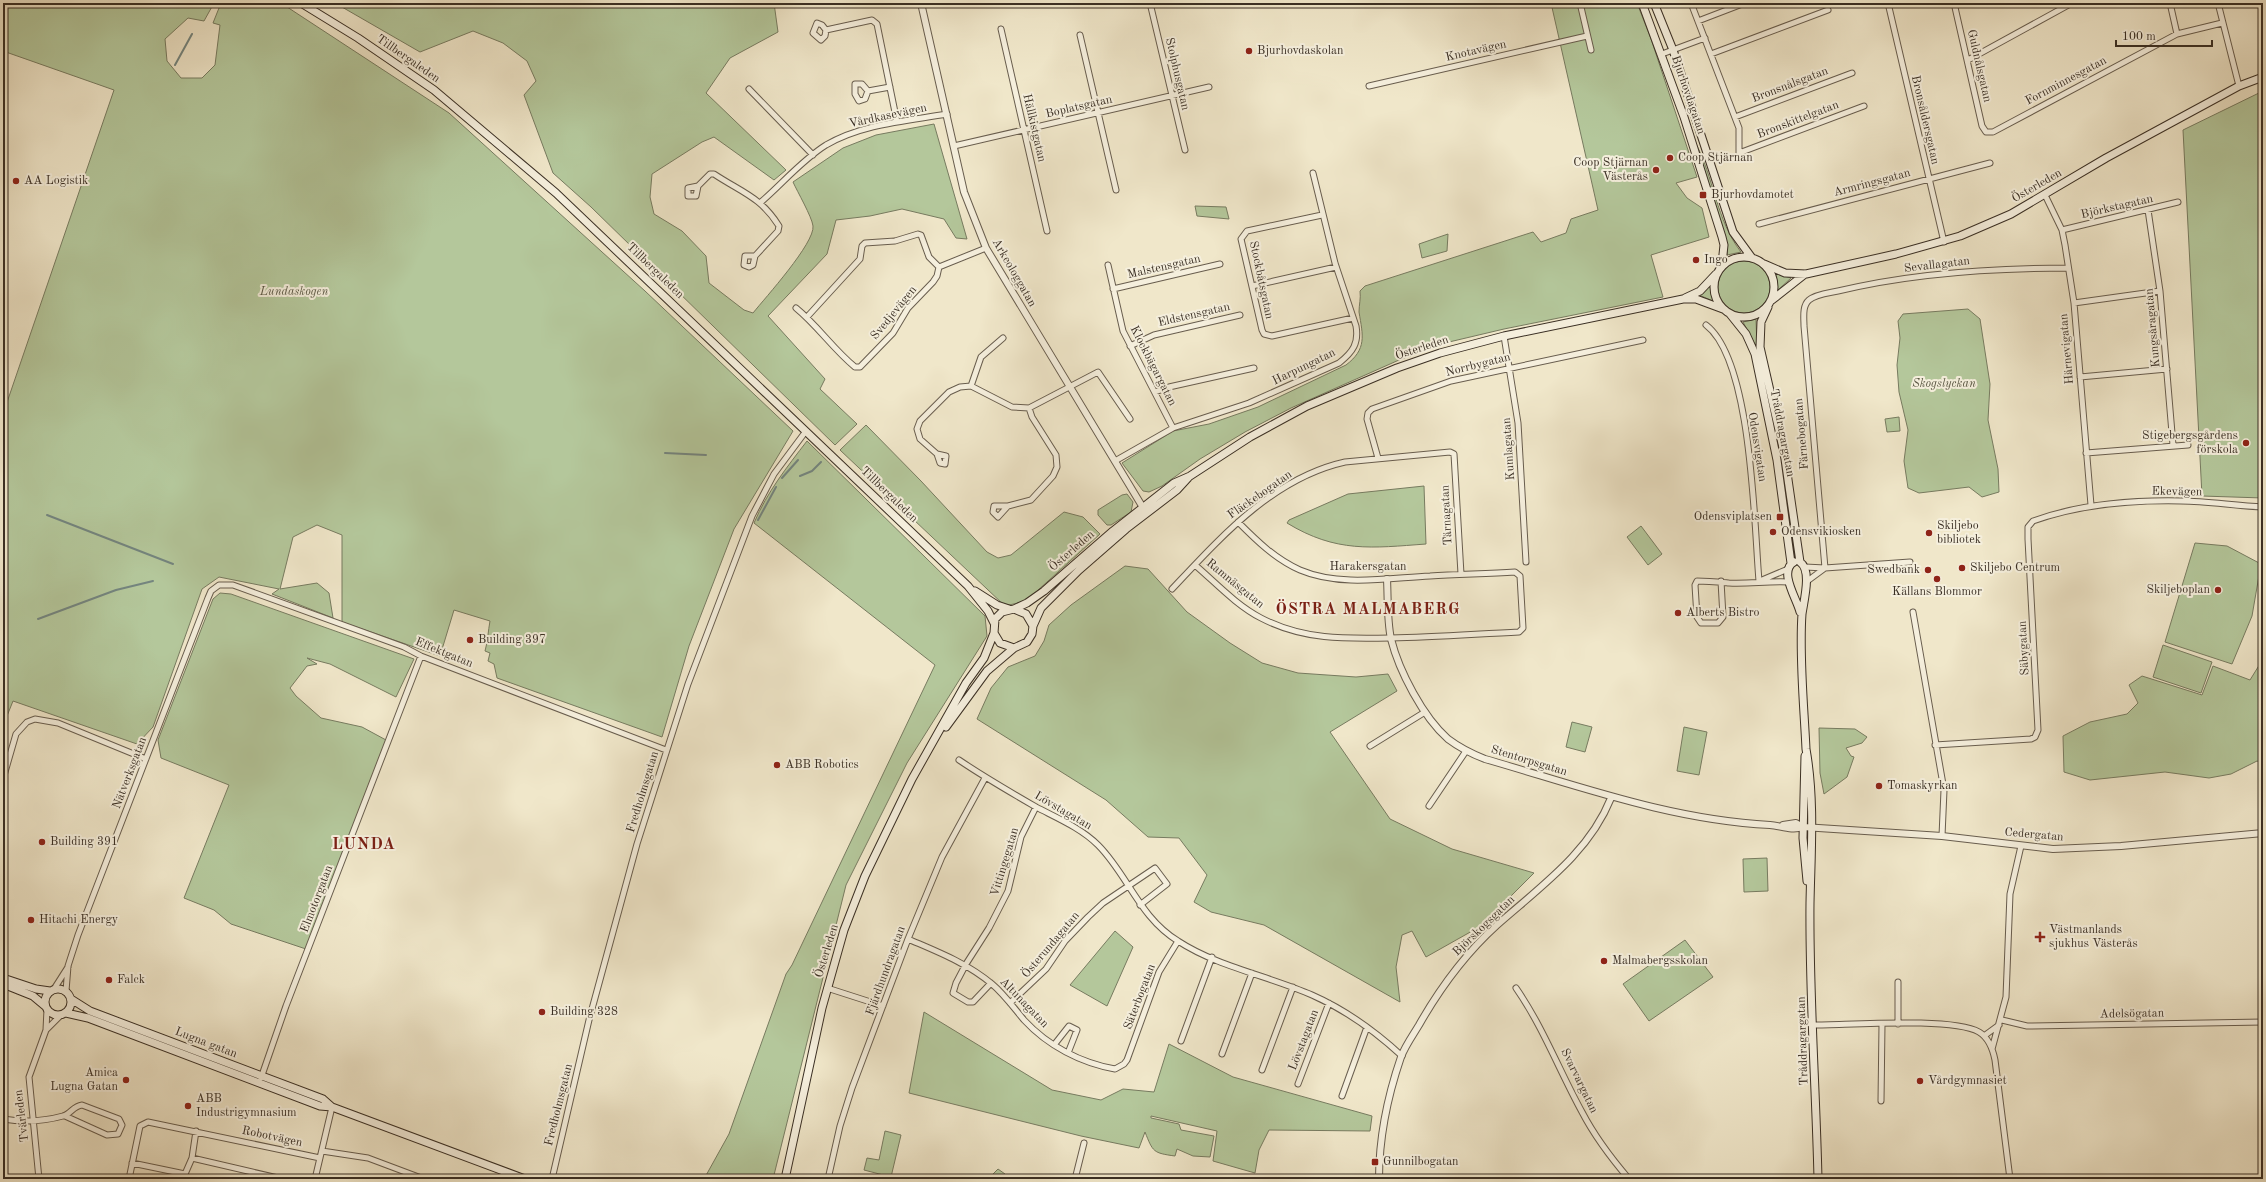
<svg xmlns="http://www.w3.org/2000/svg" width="2266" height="1182" viewBox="0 0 2266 1182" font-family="'Old Standard TT',serif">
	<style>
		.green { fill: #b4c79b; stroke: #777b60 }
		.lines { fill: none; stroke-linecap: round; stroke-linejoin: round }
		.stream { stroke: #74857f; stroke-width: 2 }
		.minor-casing { stroke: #685d4e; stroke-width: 7 }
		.tertiary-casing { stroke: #685d4e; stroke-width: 8 }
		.secondary-casing { stroke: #3a2f24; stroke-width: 9 }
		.minor { stroke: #f5efdd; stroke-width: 5 }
		.tertiary { stroke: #f5efdd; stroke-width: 6 }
		.secondary { stroke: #f5efdd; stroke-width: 7 }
		.poi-dot { fill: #8f2418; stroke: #f5efdd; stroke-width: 1.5 }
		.labels { text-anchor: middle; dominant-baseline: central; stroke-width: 4; stroke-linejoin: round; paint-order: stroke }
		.poi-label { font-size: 12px; fill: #3a2f24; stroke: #f5efdd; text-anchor: start }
		.street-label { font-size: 12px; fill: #3a2f24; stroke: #f5efdd }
		.park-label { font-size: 12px; font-style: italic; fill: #585542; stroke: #f5efdd }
		.district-label { font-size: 16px; font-weight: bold; letter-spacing: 1px; fill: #7a1f14; stroke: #f5efdd }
	</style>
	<rect width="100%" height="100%" fill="#f0e7ca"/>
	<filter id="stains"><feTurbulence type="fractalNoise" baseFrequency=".005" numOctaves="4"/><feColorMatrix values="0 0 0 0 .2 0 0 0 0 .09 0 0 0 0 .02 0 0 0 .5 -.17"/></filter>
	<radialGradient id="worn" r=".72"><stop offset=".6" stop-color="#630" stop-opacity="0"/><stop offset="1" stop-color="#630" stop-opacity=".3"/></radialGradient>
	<path class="green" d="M3 3H214L204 21 188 18 165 39 167 61 181 78H202L215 65 220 25 213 23 221 3H281L449 113 645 291 793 431 734 529 689 646 662 737 497 678 494 664 488 661 490 653 485 651C488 641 488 631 490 621L454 610 440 656 342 622V535L317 525 293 537 280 589 317 583 329 593 333 618 272 594 279 589 219 577 202 589 153 727 137 744 13 701 3 726V505L7 495 3 493V414L114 90 3 51Z
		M335 3H774L778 32 730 58 706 93 786 170 774 180 714 137 702 142 652 174 650 197 654 214 682 231 706 256 709 283 744 310 753 313C765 298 815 243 813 226 812 217 797 191 793 182L843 148 876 135 934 124 967 239 956 238 944 219 902 209 870 216 836 220 827 254 768 316 825 379 820 389 857 424 835 445 591 207 553 173 524 95 536 81 527 61 503 43 473 31 420 52Z
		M1551 3H1637L1651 39 1697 177 1676 183 1687 198 1702 208 1709 237 1651 255 1663 297 1504 329 1449 342 1399 360 1291 408 1245 432 1200 459 1162 486 1149 492 1143 491 1122 463 1173 431 1209 424 1258 407 1346 365C1367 349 1363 336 1359 312 1359 305 1361 298 1360 291L1365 286 1533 232 1541 242 1566 233 1571 219 1598 210Z
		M2263 91V498L2202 496 2183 130Z
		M1695 142C1714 177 1716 220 1741 252L1727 255V246Z
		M1195 206 1226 207 1229 219 1197 216Z
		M1448 234 1447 251 1422 258 1419 244Z
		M1718 287a26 26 0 1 1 52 0a26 26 0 1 1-52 0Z
		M1775 273 1791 278 1778 290Z
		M1710 286 1713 301 1699 295Z
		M1968 309 1980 319 1990 384 1988 420 1998 469 1999 492 1982 497 1969 487 1919 493 1908 488 1904 461 1908 430 1899 392 1897 365 1900 338 1898 321 1903 314Z
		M1756 319 1757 348 1743 322Z
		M1899 417 1900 431 1887 432 1885 419Z
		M866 425 921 481 987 552 998 558 1011 555 1064 512 1083 517 1100 534 1026 601 1005 606 840 450Z
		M807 441 985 616 987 636 907 763 846 885 773 1179H704L729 1134 786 974 792 965 935 665 754 523C767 492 787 467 807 441Z
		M1424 486 1426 544C1372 548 1336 553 1287 523L1289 520 1348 494Z
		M1127 494 1133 502 1131 512 1111 525H1107L1098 515V510L1122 495Z
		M1641 526 1662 554 1648 565 1627 537Z
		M2195 543 2227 546 2261 564 2252 616 2232 664 2165 642Z
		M1125 566 1148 569 1187 612 1230 643 1262 663 1298 673 1356 677 1388 674 1397 691 1330 732 1390 819 1452 849 1534 873 1481 926 1426 957 1412 931 1402 935 1396 967 1400 1002 1264 925 1211 912 1194 902 1207 875 1179 838 1148 837 1106 800 977 719 991 688 1008 667 1035 656 1044 641 1049 625 1071 605Z
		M220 593 231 594 414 659 396 697 330 664 307 658 317 664 307 666 290 688 296 696 321 718 362 727 386 740 306 949 231 924 214 910 184 898 229 785 161 758 158 740 213 599Z
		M2163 645 2212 662 2201 693 2153 677Z
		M2263 659V763L2257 761 2231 774 2209 778 2165 772 2090 780 2064 772 2063 736 2090 722 2127 714 2138 703 2129 685 2142 676 2202 695 2213 666 2250 680Z
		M1572 722 1592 727 1585 752 1566 747Z
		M1684 727 1707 732 1699 775 1677 771Z
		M1819 728 1855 729 1867 737 1862 743 1846 748 1851 756 1854 757 1847 777 1824 794 1820 773Z
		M1767 858 1768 891 1744 892 1743 859Z
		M1115 931 1133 947 1107 1006 1070 985Z
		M1685 940 1713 977 1649 1021 1623 984Z
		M924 1012 1052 1090 1101 1100 1123 1089 1154 1092 1169 1044 1233 1077 1372 1116 1370 1131 1269 1130 1259 1150 1255 1173 1213 1161 1217 1131 1151 1116V1118L1179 1124 1181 1130 1214 1136 1210 1157 1193 1156 1177 1149 1175 1156C1153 1153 1153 1152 1145 1132L1139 1148 1081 1136 909 1093Z
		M885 1131 901 1135 891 1177 864 1170 867 1158 879 1160Z
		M998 1169 1005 1174 1000 1179H988Z"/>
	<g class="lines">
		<path class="stream" d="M175 65 192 34
			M3 428 5 482
			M665 453 706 455
			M800 476 812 471 821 462
			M782 478 798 460
			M47 515 173 564
			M758 520 776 487
			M38 619 116 590 153 581"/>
		<g class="minor-casing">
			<path id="minor" d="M1150 3 1185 150
				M1580 3 1591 50
				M1691 3 1739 128V153L1864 106
				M1888 3 1944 242
				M1954 3 1982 126 1986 132H1993L2177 34 2222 23
				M2170 3 2177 34
				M2218 3 2239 86
				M1698 21 1745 3
				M817 23 822 25 826 30 825 36 821 40 813 33Z
				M1001 29 1047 231
				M826 30 872 20 877 24 897 122
				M1080 35 1116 190
				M1662 54 1705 38
				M1711 54 1828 10
				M1968 60 2072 3
				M1369 86 1587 36
				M749 89 813 155
				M868 91 865 99 859 101 855 94V84H862L868 91 890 87
				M1735 117 1852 73
				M954 146 1209 87
				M698 186 688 188V196H696L698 186 710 174H714C741 192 761 197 779 226L778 231 755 256 753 265 749 267 744 265 745 256H755
				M2045 195 2062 230 2065 245 2074 303 2091 505
				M761 202C782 184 802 160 826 145 862 124 906 121 947 114
				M2148 210 2160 291 2173 445
				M1322 215 1247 231 1241 239 1262 330 1264 334 1272 336 1353 318
				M1759 224 1990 163
				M2062 230 2178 202
				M1108 265 1123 331 1173 428
				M939 267 986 248
				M1252 286 1336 267
				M1113 289 1220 264
				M2074 303 2160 291
				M796 308C818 326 833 349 855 367H860L893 333 908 308 933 282 937 276 939 267
				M807 317 860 259 862 246 865 243 895 241 918 234 921 235 929 257 939 267
				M1706 325C1752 360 1754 523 1759 581
				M1504 336 1518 423 1526 562
				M1130 346 1154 335 1240 315
				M2080 377 2167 369
				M971 386 981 357 1003 338
				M1155 392 1169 387 1254 368
				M2086 453 2188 445
				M937 454 940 463 945 464 946 456 937 454 920 439 917 429 920 421 949 392 960 387 971 386 1012 407 1029 408 1098 372 1130 419
				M1378 458 1367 419 1368 413 1372 409 1451 381 1643 340
				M1115 461 1173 428 1249 403 1339 363C1353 352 1359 343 1356 326L1335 263 1313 173
				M1008 506H994L993 512 998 517 1008 506 1031 500 1053 476 1057 467 1056 455 1032 417 1029 408
				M1195 565C1216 583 1236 605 1261 618 1303 640 1345 639 1391 638 1434 637 1476 634 1519 632L1523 628 1520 576 1515 572C1486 574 1458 574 1430 576 1388 578 1340 587 1300 570 1275 559 1256 540 1238 522
				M1805 567 1825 568 1910 562
				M1825 568 1804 326C1804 318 1802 306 1809 300 1816 294 1829 293 1838 291 1912 273 1992 268 2068 268
				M1762 580 1788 569
				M1721 581 1723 617 1718 623H1701L1697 617 1695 585 1697 581C1708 581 1718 582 1729 583 1749 584 1768 581 1789 582
				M1806 582 1825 568
				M1172 589C1221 537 1273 478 1345 462L1450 452 1454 454 1461 574
				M1913 612 1944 790 1942 836
				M1935 745 2031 739 2035 737 2038 730 2028 539V527L2033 521C2080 504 2131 500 2181 501 2208 501 2235 506 2263 507
				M1370 746 1425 712
				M959 760C984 777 1010 792 1036 807 1057 818 1081 828 1098 845 1128 875 1139 917 1178 941 1218 967 1269 976 1312 995 1346 1010 1375 1031 1402 1056
				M3 779 16 734 27 722 35 719 58 723 146 759
				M1429 806 1466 751
				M908 939C938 952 967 963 992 984 1004 994 1014 1008 1024 1020 1048 1046 1081 1063 1115 1069L1124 1064 1127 1060 1159 972 1178 941
				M991 983 973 1002H968L953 993 956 983 966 964 989 928 1008 891 1021 837 1036 807
				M827 988 883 1006
				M1516 988C1543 1027 1559 1070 1582 1112 1594 1135 1611 1158 1629 1179
				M54 989 68 967
				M66 991 68 966 78 935 208 598 211 591 219 585H233L404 647 421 656 666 750
				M1010 1003 1046 969 1065 941 1088 917 1103 903 1155 868 1167 884 1140 905
				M2002 1020 2027 1026 2263 1022
				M1898 1024V982
				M1814 1025C1849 1025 1952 1017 1979 1032 1989 1038 1993 1050 1995 1060L2010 1179
				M46 1030 47 1009
				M1984 1036 1999 1025
				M1181 1041 1212 957
				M1054 1045 1069 1026 1077 1030 1068 1053
				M1992 1049 2006 997 2010 894 2021 846
				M1222 1054 1252 973
				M1262 1070 1293 987
				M261 1078 286 1006 421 656
				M1298 1084 1329 1003
				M1342 1096 1367 1027
				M1881 1101 1882 1025
				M3 1119C22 1122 45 1121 63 1116 71 1114 73 1106 82 1105L119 1119 122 1125 118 1134 107 1135 65 1116
				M322 1151 368 1158 424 1179
				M192 1158 282 1179
				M132 1163 185 1174 192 1158 196 1131
				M39 1179 29 1077 46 1030 61 1015
				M129 1179 140 1126 148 1122 320 1158
				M315 1179 332 1107
				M552 1179 589 1020 637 844 688 684 752 516 774 474 806 431
				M828 1179 840 1126 852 1088 908 939 942 857 985 778
				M1075 1179 1084 1143"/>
		</g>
		<g class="tertiary-casing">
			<path id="tertiary" d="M921 3 964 192 986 248 1142 506
				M1387 579C1388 598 1387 620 1391 639 1399 671 1423 717 1448 739 1460 748 1472 754 1485 759 1579 786 1671 820 1770 825 1781 826 1792 831 1803 827
				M1783 825 1796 823 1803 827 1942 836 2053 849 2121 846 2263 833
				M1379 1179C1379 1139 1388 1095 1401 1057 1405 1046 1413 1035 1419 1025 1440 988 1465 954 1497 925 1540 887 1589 853 1611 798"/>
		</g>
		<g class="secondary-casing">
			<path id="secondary" d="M301 3 358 38 434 90 556 193 968 586 988 611 994 623
				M1642 3 1684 117 1722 237 1724 245 1722 264
				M1654 3 1673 50 1733 232 1752 258
				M1714 287a30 30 0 1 1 60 0a30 30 0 1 1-60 0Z
				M1764 264 1785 273 1806 274 1896 254 1960 236 2011 214 2106 158 2239 86 2263 77
				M1685 298 1700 291 1716 274
				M1772 300 1805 274
				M1768 307 1761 322 1760 347 1784 452 1800 562C1812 570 1804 600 1802 614 1799 656 1804 706 1806 749 1815 800 1811 852 1810 903 1809 995 1816 1087 1818 1179
				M1730 314 1746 334 1755 354 1777 460 1791 563
				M1794 562C1778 571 1797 599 1800 612
				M975 591 997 605 1009 609
				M1014 609 1027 603 1044 591 1113 531 1174 483 1190 476 1250 437 1307 406 1397 368 1440 353 1504 336 1683 299H1696L1723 309
				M1033 626 1041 608 1079 570 1126 529 1177 490 1188 478
				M946 727 987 671 1014 648
				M1805 756 1803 838 1807 881
				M3 978 36 989 50 991
				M3 984 33 996 45 1006
				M45 1002a13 13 0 1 1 26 0a13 13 0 1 1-26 0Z
				M71 999 90 1011 323 1099 332 1107
				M66 1013 88 1018 320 1106 332 1107 525 1179
				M785 1179 822 1008 844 930 865 876 912 779 966 683 984 658 994 633 995 619 1002 612 1014 609 1026 614 1033 626 1032 634 1027 642 1014 648 1000 643 994 633"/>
		</g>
		<use href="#minor" class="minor"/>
		<use href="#tertiary" class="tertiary"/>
		<use href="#secondary" class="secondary"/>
	</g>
	<g class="poi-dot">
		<circle cx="1249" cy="51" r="4"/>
		<circle cx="1670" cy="158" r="4"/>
		<circle cx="1656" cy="170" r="4"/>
		<circle cx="16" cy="181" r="4"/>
		<rect x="1699" y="191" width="8" height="8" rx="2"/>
		<circle cx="1696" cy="260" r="4"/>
		<circle cx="2246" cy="443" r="4"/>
		<rect x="1776" y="513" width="8" height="8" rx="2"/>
		<circle cx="1773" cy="532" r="4"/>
		<circle cx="1929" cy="533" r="4"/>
		<circle cx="1962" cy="568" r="4"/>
		<circle cx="1928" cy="570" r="4"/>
		<circle cx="1937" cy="579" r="4"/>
		<circle cx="2218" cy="590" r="4"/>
		<circle cx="1678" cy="613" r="4"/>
		<circle cx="470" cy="640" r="4"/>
		<circle cx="777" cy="765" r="4"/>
		<circle cx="1879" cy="786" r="4"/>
		<circle cx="42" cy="842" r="4"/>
		<circle cx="31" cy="920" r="4"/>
		<path d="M2038 931h4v4h4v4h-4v4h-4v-4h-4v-4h4z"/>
		<circle cx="1604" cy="961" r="4"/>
		<circle cx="109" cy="980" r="4"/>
		<circle cx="542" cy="1012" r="4"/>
		<circle cx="126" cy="1080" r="4"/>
		<circle cx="1920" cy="1081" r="4"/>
		<circle cx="188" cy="1106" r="4"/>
		<rect x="1371" y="1158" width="8" height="8" rx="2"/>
	</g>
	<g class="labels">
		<g class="poi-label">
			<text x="1257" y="51">Bjurhovdaskolan</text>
			<text x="1678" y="158">Coop Stjärnan</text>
			<text x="1648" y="163" text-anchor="end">Coop Stjärnan<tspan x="1648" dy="14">Västerås</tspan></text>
			<text x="24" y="181">AA Logistik</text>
			<text x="1711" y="195">Bjurhovdamotet</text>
			<text x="1704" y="260">Ingo</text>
			<text x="2238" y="436" text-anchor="end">Stigebergsgårdens<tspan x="2238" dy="14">förskola</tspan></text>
			<text x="1772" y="517" text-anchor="end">Odensviplatsen</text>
			<text x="1937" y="526">Skiljebo<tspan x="1937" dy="14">bibliotek</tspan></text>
			<text x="1781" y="532">Odensvikiosken</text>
			<text x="1970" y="568">Skiljebo Centrum</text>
			<text x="1920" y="570" text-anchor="end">Swedbank</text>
			<text x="2210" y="590" text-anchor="end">Skiljeboplan</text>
			<text x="1937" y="592" text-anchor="middle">Källans Blommor</text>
			<text x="1686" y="613">Alberts Bistro</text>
			<text x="478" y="640">Building 397</text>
			<text x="785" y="765">ABB Robotics</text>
			<text x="1887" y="786">Tomaskyrkan</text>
			<text x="50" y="842">Building 391</text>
			<text x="39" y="920">Hitachi Energy</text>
			<text x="2049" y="930">Västmanlands<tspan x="2049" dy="14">sjukhus Västerås</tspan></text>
			<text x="1612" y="961">Malmabergsskolan</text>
			<text x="117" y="980">Falck</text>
			<text x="550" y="1012">Building 328</text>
			<text x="118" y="1073" text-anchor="end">Amica<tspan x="118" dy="14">Lugna Gatan</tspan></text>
			<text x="1928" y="1081">Vårdgymnasiet</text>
			<text x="196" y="1099">ABB<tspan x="196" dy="14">Industrigymnasium</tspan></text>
			<text x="1383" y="1162">Gunnilbogatan</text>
		</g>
		<g class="street-label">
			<text transform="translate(1476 51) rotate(-13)">Knotavägen</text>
			<text transform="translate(408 59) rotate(35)">Tillbergaleden</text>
			<text transform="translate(1979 66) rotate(77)">Guldnålsgatan</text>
			<text transform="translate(1177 74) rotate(77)">Stolphusgatan</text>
			<text transform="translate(2066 81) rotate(-28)">Fornminnesgatan</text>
			<text transform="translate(1790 85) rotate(-21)">Bronsnålsgatan</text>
			<text transform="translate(1688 95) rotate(71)">Bjurhovdagatan</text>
			<text transform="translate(1079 107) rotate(-13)">Boplatsgatan</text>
			<text transform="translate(888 116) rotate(-12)">Vårdkasevägen</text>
			<text transform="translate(1798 120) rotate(-21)">Bronskittelgatan</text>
			<text transform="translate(1925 120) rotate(77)">Bronsåldersgatan</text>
			<text transform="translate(1034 128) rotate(77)">Hällkistgatan</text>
			<text transform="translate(1872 183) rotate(-15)">Armringsgatan</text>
			<text transform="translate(2037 186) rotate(-30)">Österleden</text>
			<text transform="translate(2117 207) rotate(-13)">Björkstagatan</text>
			<text transform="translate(1937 265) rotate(-7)">Sevallagatan</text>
			<text transform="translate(1164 267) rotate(-13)">Malstensgatan</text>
			<text transform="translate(655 271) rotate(44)">Tillbergaleden</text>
			<text transform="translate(1014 273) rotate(60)">Arkeologgatan</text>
			<text transform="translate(1261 280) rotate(78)">Stockbåtsgatan</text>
			<text transform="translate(894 313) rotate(-51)">Svedjevägen</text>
			<text transform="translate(1194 315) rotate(-13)">Eldstensgatan</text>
			<text transform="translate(2153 328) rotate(-95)">Kungsåragatan</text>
			<text transform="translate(1422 348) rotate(-18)">Österleden</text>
			<text transform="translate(2067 349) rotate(-95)">Härnevigatan</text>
			<text transform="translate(1478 365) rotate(-14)">Norrbygatan</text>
			<text transform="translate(1153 366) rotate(63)">Klockbägargatan</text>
			<text transform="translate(1304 367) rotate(-26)">Harpungatan</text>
			<text transform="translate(1782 433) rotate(79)">Tråddragargatan</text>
			<text transform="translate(1802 434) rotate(-95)">Färnebogatan</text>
			<text transform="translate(1757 447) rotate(81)">Odensvigatan</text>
			<text transform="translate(1509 449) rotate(-94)">Kumlagatan</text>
			<text transform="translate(2177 492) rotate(1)">Ekevägen</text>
			<text transform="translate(889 495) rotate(44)">Tillbergaleden</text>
			<text transform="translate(1260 495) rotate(-35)">Fläckebogatan</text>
			<text transform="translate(1447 515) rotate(-93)">Tärnagatan</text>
			<text transform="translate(1072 551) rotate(-41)">Österleden</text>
			<text x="1368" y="567">Harakersgatan</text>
			<text transform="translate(1235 584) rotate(39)">Ramnäsgatan</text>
			<text transform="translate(2024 648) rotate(-93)">Säbygatan</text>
			<text transform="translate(444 653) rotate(22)">Effektgatan</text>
			<text transform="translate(1529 761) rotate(17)">Stentorpsgatan</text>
			<text transform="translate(130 773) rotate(-69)">Nätverksgatan</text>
			<text transform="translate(643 792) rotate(-73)">Fredholmsgatan</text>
			<text transform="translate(1063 811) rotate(30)">Lövstagatan</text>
			<text transform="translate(2034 835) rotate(5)">Cedergatan</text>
			<text transform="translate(1005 862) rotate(-73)">Vittingegatan</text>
			<text transform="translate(317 899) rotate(-69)">Elmotorgatan</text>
			<text transform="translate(1484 926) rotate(-44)">Björskogsgatan</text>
			<text transform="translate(1051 945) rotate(-50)">Österundagatan</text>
			<text transform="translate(827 951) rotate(-73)">Österleden</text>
			<text transform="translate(886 971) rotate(-70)">Fjärdhundragatan</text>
			<text transform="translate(1140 997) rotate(-69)">Säterbogatan</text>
			<text transform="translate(1024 1003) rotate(46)">Altunagatan</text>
			<text transform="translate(2132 1014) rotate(-1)">Adelsögatan</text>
			<text transform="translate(1304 1040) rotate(-69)">Lövstagatan</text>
			<text transform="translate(1803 1041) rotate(-92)">Tråddragargatan</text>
			<text transform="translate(206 1043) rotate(21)">Lugna gatan</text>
			<text transform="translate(1579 1081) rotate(64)">Svarvargatan</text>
			<text transform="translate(559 1105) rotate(-76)">Fredholmsgatan</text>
			<text transform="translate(22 1116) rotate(-97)">Tvärleden</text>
			<text transform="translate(272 1137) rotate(12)">Robotvägen</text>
		</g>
		<g class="park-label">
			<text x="294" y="292">Lundaskogen</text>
			<text x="1944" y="384">Skogslyckan</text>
		</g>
		<g class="district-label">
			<text x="1368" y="610">ÖSTRA MALMABERG</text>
			<text x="364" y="845">LUNDA</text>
		</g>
	</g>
	<rect width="2266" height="1182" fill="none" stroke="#f0e7ca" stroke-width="16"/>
	<rect x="4" y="4" width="2258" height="1174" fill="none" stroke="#3a2f24" stroke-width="2"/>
	<rect x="8" y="8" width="2250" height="1166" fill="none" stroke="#3a2f24"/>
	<path d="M2116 40v6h96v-6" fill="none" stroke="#3a2f24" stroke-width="2"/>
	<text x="2122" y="40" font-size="12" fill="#3a2f24" stroke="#f5efdd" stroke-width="3" paint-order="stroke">100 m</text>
	<rect width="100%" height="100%" filter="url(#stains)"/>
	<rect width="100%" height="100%" fill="url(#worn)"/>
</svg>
